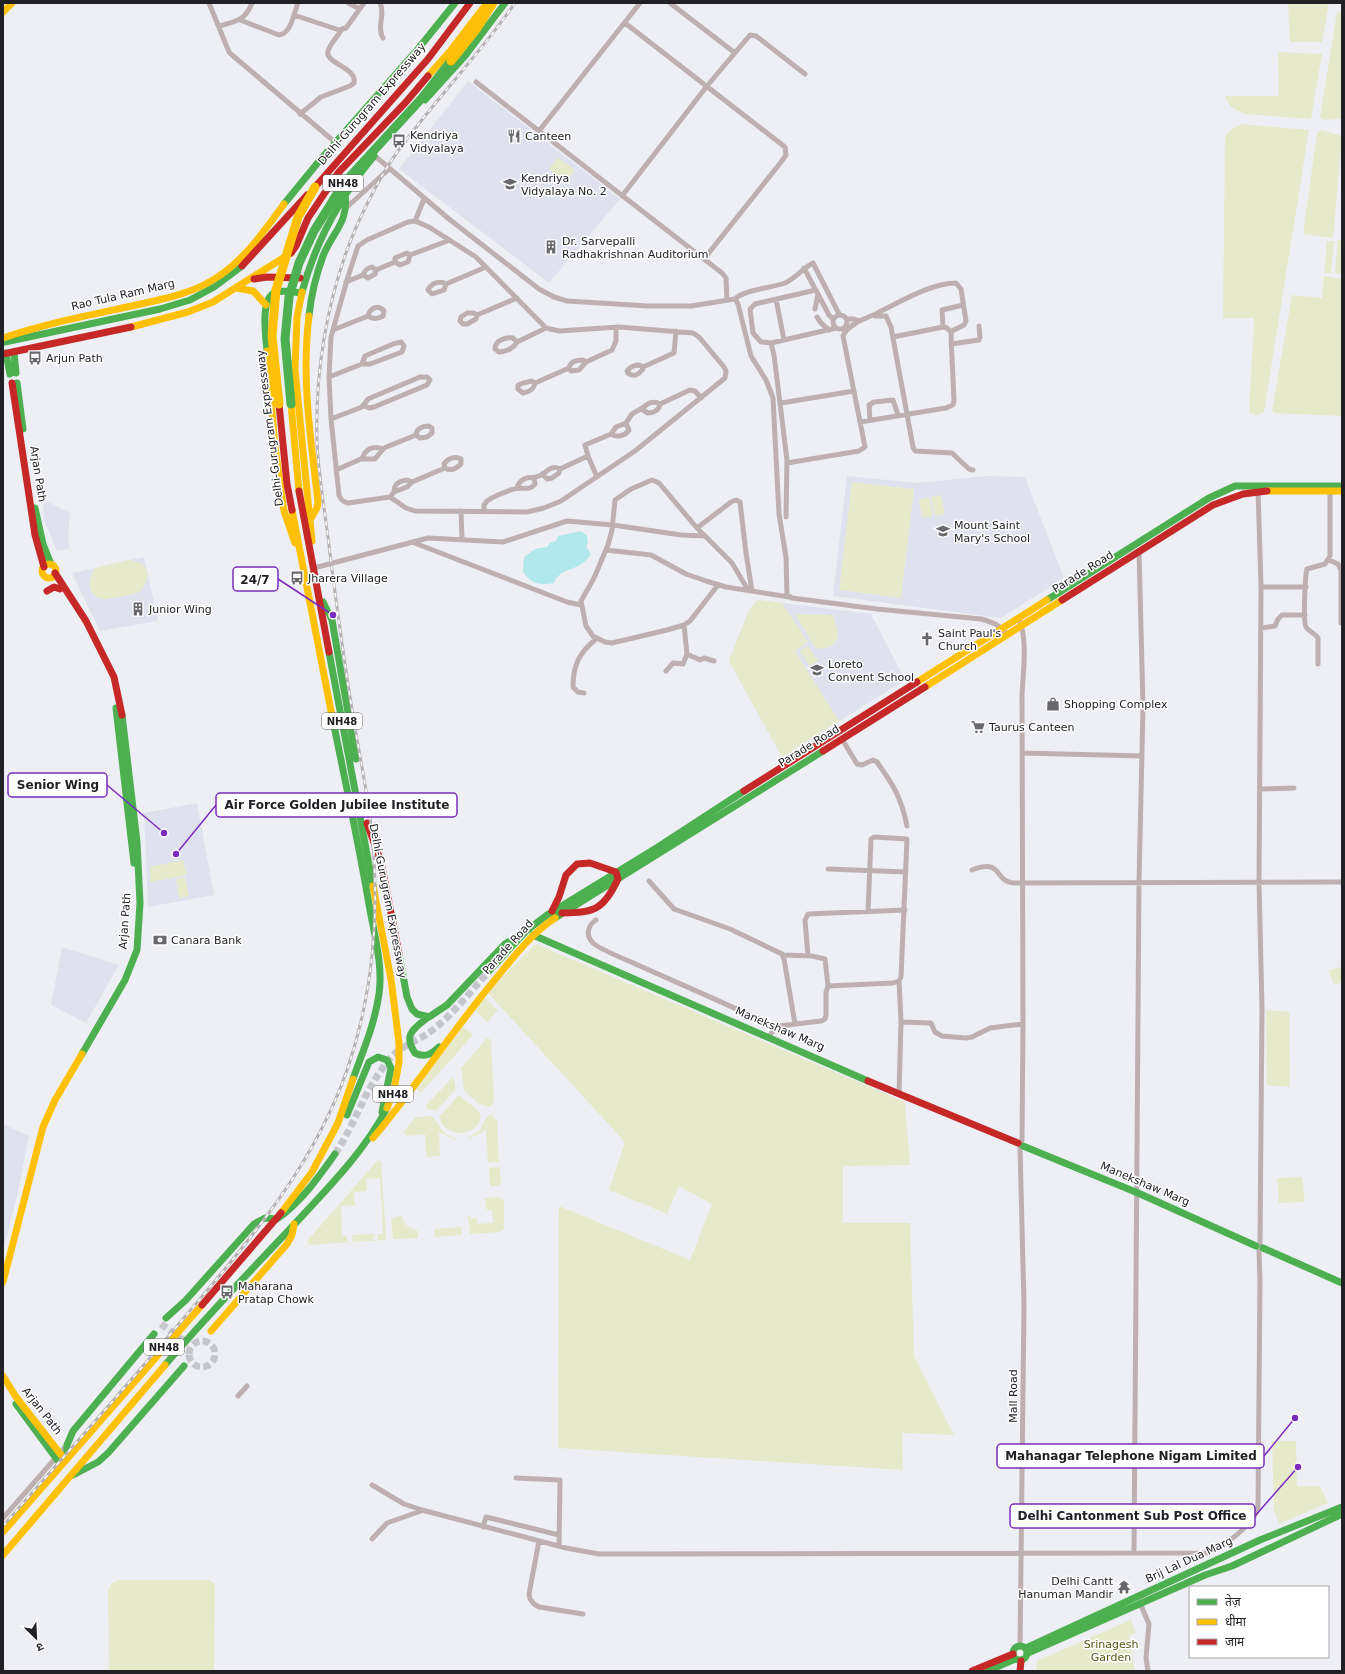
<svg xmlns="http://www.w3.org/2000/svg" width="1345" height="1674" viewBox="0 0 1345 1674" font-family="'DejaVu Sans','Noto Sans Devanagari',sans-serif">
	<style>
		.built { fill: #dfe2ee }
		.green { fill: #e6eacb; fill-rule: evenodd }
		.water { fill: #b0e8ec }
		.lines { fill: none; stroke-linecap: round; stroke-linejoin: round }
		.secondary-tunnel { stroke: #c5c6cb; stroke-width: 7; stroke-dasharray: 7 3.5; stroke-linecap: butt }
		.street { stroke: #beafb0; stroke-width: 5 }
		.fast { stroke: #4caf50; stroke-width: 7 }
		.slow { stroke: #ffc107; stroke-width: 7 }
		.jam { stroke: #c62828; stroke-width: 7 }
		.rail-casing { stroke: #b7b2b4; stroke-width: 3 }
		.rail { stroke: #fff; stroke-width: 1.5; stroke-dasharray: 4.5; stroke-linecap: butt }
		.fast-bridge { stroke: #4caf50; stroke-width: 9 }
		.slow-bridge { stroke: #ffc107; stroke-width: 9 }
		.labels { text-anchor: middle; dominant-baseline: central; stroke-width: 3; stroke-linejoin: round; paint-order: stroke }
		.shield { fill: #fff; stroke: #646466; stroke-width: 1 }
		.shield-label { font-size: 10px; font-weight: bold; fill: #212125 }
		.street-label { font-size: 11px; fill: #212125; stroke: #fff }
		.poi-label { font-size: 11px; fill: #212125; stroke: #fff; text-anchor: start }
		.park-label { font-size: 11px; fill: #565916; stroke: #fff }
		.leader { fill: none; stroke: #7b2cbf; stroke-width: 1.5 }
		.callout-dot { fill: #7b2cbf; stroke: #fff; stroke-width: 1.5 }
		.callout { fill: #fff; stroke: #7b2cbf; stroke-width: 1.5 }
		.callout-label { font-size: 12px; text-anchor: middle; font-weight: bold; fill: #212125 }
	</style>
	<rect width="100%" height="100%" fill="#eeeff4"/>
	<path class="built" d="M468 81 620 199 549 283 399 169Z
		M847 476 917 483 986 476 1025 477 1064 578 1001 618 833 596Z
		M44 500 70 513 68 536 69 549 57 551 44 520 43 510Z
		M144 557 158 621 100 631 72 573Z
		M758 600 871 614 905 680 782 757 729 661 749 610Z
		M197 803 214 895 148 907 144 813Z
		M62 947 119 965 86 1023 51 1005Z
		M3 1124 29 1136 18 1192 3 1251Z"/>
	<path class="green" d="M1288 3H1329L1322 42H1290Z
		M1337 12 1342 13V116L1340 119 1323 120 1320 117Z
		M1278 52 1322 54 1311 119 1244 114 1230 106 1225 96H1279Z
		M1242 124 1309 130 1264 412 1256 415 1249 413 1254 318H1223L1225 137 1231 129Z
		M1321 130 1339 135 1342 138 1333 238 1303 234 1317 134Z
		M558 158 575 170 566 183 549 169Z
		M1338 240H1342V274L1335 273Z
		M1327 241H1334L1331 273H1324Z
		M1324 276 1342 279V416L1275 413 1272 411 1292 295 1322 298Z
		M852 482 914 489 901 598 839 590Z
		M941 495 945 514 935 516 931 497Z
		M929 497 933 516 922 518 919 500Z
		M129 560C135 561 143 563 146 568 151 576 144 589 137 593 128 596 115 597 105 599 87 598 87 580 95 568Z
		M758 600 782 603 808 642 795 651 839 721 782 757 729 661 749 610Z
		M795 614 833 615C840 635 842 648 816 649Z
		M808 646 818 661 810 666 800 651Z
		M183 860 187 875 150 882V867Z
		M185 877 189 896 179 898 176 879Z
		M536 944 905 1102 910 1165 843 1166V1223H910L914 1356 954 1435 902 1433 903 1470 558 1448 559 1206 690 1260 712 1204 679 1186 667 1214 609 1190 625 1142 487 992Z
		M1340 967 1342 974V982L1334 985 1329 970Z
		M484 997 498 1010 487 1022 475 1010V1008Z
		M1266 1010 1289 1012 1290 1087 1267 1085Z
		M462 1026 473 1035 421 1093 410 1083 459 1027Z
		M487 1038 491 1040 494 1101 490 1107C480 1107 471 1097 464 1090L461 1068Z
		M452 1078 455 1081V1090L437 1110H427L426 1105Z
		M459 1095 480 1112C484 1139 440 1140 440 1115Z
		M490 1115H492L497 1121 499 1162 488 1163 486 1130 469 1139 468 1138 480 1130 486 1118Z
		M431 1116C440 1121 438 1134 456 1138V1140L439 1132 440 1156 426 1157 425 1134 407 1136 403 1132 416 1117Z
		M378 1160 381 1162 386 1237 385 1240 309 1245 307 1241ZM380 1178 383 1234H378V1240H373L375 1234 352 1235 353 1242H347V1236H342L341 1206 355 1205 354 1192 367 1191 366 1179Z
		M500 1167 501 1184 498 1186H490L489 1168Z
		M1302 1177 1305 1202 1279 1203 1277 1178Z
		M499 1197 504 1200V1229L500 1232 470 1234 468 1216H471V1219H477V1224L493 1223 492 1210 486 1209 485 1198Z
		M402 1216C404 1224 409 1229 417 1230L418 1238 393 1239 391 1219 394 1217Z
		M461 1227 462 1235 435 1237 434 1229Z
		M1272 1441H1296L1297 1486H1320L1328 1503 1279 1524 1274 1510Z
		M119 1580H210L215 1584 214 1671H109L108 1590 112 1583Z
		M1131 1620 1135 1633 1129 1636 1135 1671H1036L1037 1661Z"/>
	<path class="water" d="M581 531 587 536 588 543 586 546 591 554C588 558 584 563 580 565 571 570 557 572 554 583 539 585 533 585 523 572L524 557 535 549 547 547 550 543 556 541 558 536Z"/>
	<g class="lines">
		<path class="secondary-tunnel" d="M335 1154C355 1124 365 1089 388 1061 400 1045 420 1041 435 1028 455 1012 472 990 489 971
			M161 1324 188 1344
			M189 1354a13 13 0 1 1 26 0a13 13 0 1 1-26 0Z"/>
		<path class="street" d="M209 3 229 52 232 55 336 143
			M348 3 360 9
			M380 3C386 14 376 27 383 38
			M670 3 735 53
			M294 15 339 30 346 28 364 3
			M240 20 279 35C291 34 294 13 298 3
			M625 23 785 147 786 155 781 162 704 259
			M220 26C236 21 245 21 252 3
			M476 82 722 273 726 278 727 300
			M300 114 321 97 350 86 354 83C358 68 324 63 328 51 330 44 338 36 342 29
			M539 131 640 3
			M375 156 449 219 539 289 554 297 567 301 648 306H691L735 299 738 304 751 356 766 380 773 398 779 514 786 557 787 595 792 598 877 609 981 619C992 622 1000 625 1007 634
			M622 196 707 86 750 35 756 36 805 74
			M347 207 389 169
			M415 221 429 227 476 257 546 328 559 331 619 327 693 333 699 337 724 367 726 371 725 378 635 451 561 501 544 508 527 512 415 511 406 508 390 497 348 503C343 502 341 500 339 495L331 419 329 377 331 337 347 280 358 246 367 240 408 222Z
			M415 221 424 199
			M395 262V258L407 253 410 255 450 240
			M804 268 829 315 833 319
			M363 275C365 270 367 268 372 267L376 270
			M346 282 363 275 368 278 375 274 376 270 395 262 400 265 408 262 410 255
			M446 284 444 290 432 294 428 290C431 283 440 280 446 284L486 267
			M735 299C743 290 771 288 785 283 796 278 803 268 813 263L839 314
			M776 299 784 340
			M815 309 818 294
			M833 322a7 7 0 1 1 14 0a7 7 0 1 1-14 0Z
			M477 315 476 319 467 324H463L460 321 461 317 467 313H474L477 315 517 298
			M875 316H886L891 327 913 447 915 451 952 453 969 469 973 470
			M817 317 821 323 829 330
			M847 319H854L860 321
			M943 327 942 310 963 305
			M333 330 368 316C373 320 378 319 383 316L384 311C378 304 370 308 368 316
			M893 337 943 327 947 328 951 332
			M517 342 513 338C506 337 495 340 495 349L499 352C506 352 514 348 517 342L546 328
			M771 343 836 328
			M951 344 979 340 980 337 979 326
			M643 367V369C639 374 634 378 628 373L627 371C631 366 638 363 643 367L674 353 676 331
			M569 368 571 371 579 370 586 362 612 350 616 341V327
			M329 377 362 364H370L402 352 404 346 401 342 393 344 365 356 362 364
			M535 383 532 381 523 383 518 385V389L523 393C529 392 534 390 535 383L569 368C570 362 576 360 583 360L586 362
			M781 403 854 391
			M660 404C654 400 645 403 643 410L648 413C654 413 659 410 660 404L690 390 695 391 701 398
			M331 419 362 407 368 399 420 377H427L430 380 427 385 374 407 369 408 363 405
			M870 420 869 405 874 402 893 400 898 415
			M611 434 616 427 626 423
			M588 456 585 445 611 434C617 438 625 436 629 430L626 423 632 414 644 407
			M362 459C365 449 373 445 383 449
			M787 463 859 451 865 447 843 336C845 331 851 326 856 323 864 318 873 316 881 311 902 301 932 283 956 283L961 289 966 321 964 325 952 331 951 335 954 401 953 405 946 408 860 422
			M336 470 361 459H375L384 448 416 435C416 429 422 426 428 426L432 428V433L427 437 420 438 416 435
			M542 474 547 479 552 478 559 473 560 469
			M533 478C536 477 540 476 543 474 548 470 553 465 560 469L588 456 597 477
			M1258 489 1261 587 1259 882 1262 1008 1260 1244
			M394 492C394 484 399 481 407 480L412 482
			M390 497 394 492 407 487 412 482 445 468C450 471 456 469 461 464V459C455 456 448 458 444 464L445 468
			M461 511 462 538
			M484 511V505L487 501C495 495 505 492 514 489 522 486 529 492 535 484L534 478C527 476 519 480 517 488
			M786 517 787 460 774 355 771 343 761 342 753 333 750 309 755 304 816 290
			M697 528 731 502 736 500 740 502 746 553 752 591
			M412 542 567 602 581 605
			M606 550 651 555 686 574 706 581 726 587 789 597
			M1329 560 1338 564 1341 570V623
			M314 568 428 538 503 542 567 521 613 525 681 535 705 536
			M718 585 690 621 684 625 667 630 612 643 605 642 593 636 586 626 581 601 594 578 608 545 612 530 615 500 631 489 652 480 659 483 697 528 732 563 748 590
			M1261 587H1306
			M1019 619C1028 640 1023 672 1022 695L1023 1024 1022 1141
			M684 625 687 654
			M1261 628 1275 626 1278 619 1282 615H1305
			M1318 664V638C1315 633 1309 632 1306 627 1303 621 1305 576 1307 569L1325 564 1330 556V489
			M666 671 673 663 683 664 687 654 700 660 704 658 714 661
			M584 693 578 692 573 687C573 665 579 653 596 639
			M842 739 857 764 862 765 873 760 877 762C894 786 901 797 907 826
			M1022 753 1142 756
			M1260 789 1294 788
			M828 869 906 872
			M972 870C1003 858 994 881 1013 883L1342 882
			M649 881 674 909 730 929 782 954 784 959 795 1024
			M596 920C588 925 585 935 593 943 602 951 628 960 640 966 685 986 731 1006 776 1027
			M808 956 805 920 808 914 905 910
			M828 986 893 983 899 981 901 977 907 839 874 837 871 839 868 911
			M901 1022 931 1023 935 1032 942 1036 966 1038 972 1037 990 1028 1023 1024
			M769 1037 774 1029 779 1026 821 1021 825 1019 826 1015V992L828 986 825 959 812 956 783 955
			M899 1094 901 1022 899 981
			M238 1396 247 1386
			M516 1478 560 1480 559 1546
			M372 1485 404 1504 422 1510 566 1548 599 1554 1207 1553C1224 1547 1253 1525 1258 1508L1260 1281 1259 1251
			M3 1518 67 1445
			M483 1527 486 1517 559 1535
			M372 1539 387 1523 421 1511
			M539 1541 529 1594 530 1599 534 1604 539 1607 583 1614
			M1134 1553 1139 883 1143 706 1139 551
			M1140 1603 1149 1624 1146 1658 1148 1671
			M1020 1646 1024 1305 1020 1147"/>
		<path class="fast" d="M425 100 465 56 505 3
			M284 204 320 160 418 49 455 3
			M302 292C316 240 340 197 374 156
			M309 316C311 296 316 275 323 256 333 231 349 223 345 193
			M5 342 160 309 190 300 214 287 242 266
			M267 351C266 337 259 296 277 292 284 290 294 292 302 293
			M14 352 16 373
			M6 353 10 374
			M17 383 23 429
			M35 508 43 544 51 564
			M1047 600 1209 498 1235 486H1342
			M323 602 332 620 356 759
			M329 652 373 886
			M116 708 134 863
			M332 716C345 780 359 845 370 910 375 937 383 967 379 994 375 1023 363 1051 353 1079
			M555 918 823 751
			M533 935 868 1081
			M399 954 407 997 412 1009 417 1014 429 1017 447 1005 505 944 526 931
			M489 971 526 931 547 915 658 847 744 791
			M427 1018C413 1029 403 1035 415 1053 425 1058 432 1054 439 1047
			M82 1054 125 980 137 950 140 903 137 842 122 715
			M347 1115 369 1062 378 1057 387 1060 391 1068 382 1112
			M1023 1146 1138 1193 1256 1246
			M1263 1248 1342 1283
			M166 1318 186 1300 254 1224 265 1218 277 1219C301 1202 318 1178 335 1154
			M165 1365C205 1318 247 1274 290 1229 325 1191 363 1154 387 1108
			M16 1404 61 1465
			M67 1458V1445L73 1431 154 1334
			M73 1475 98 1462 108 1453 184 1366
			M1013 1653a7 7 0 1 1 14 0a7 7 0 1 1-14 0Z
			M1026 1648 1260 1540 1342 1507
			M1028 1653 1205 1575 1232 1566 1342 1514
			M988 1671 1015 1659"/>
		<path class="slow" d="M3 12 12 3
			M428 76 451 50 487 3
			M236 288 253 291 266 305
			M302 292 297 317 295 369 312 541
			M309 316C301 379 311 440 318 502L317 508 310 520
			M131 327 188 312 213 302 291 253
			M3 338C44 324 85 316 127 307 158 300 192 295 219 276 246 258 265 230 284 204
			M267 351 275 447 284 511 295 543
			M291 404 299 491
			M1267 491H1342
			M292 510 332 716
			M42 571a7 7 0 1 1 14 0a7 7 0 1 1-14 0Z
			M917 682 1047 600
			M925 687 1062 600
			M373 886 391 979 399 1043V1062L394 1090 387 1108
			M373 1138C417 1086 454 1028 498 976 515 955 532 933 555 918
			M281 1213 312 1172 338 1123 353 1079
			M3 1282 43 1127 55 1100 82 1054
			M211 1331 287 1244 292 1235 294 1224
			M3 1376 16 1397 65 1460
			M3 1532 202 1305
			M3 1555 165 1365"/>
		<path class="jam" d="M315 187 428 59 470 3
			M291 253 296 246 308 218 338 173 406 102 428 76
			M242 266 307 195
			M254 279 267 277 300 278
			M3 354 131 327
			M12 383 35 535 44 567
			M279 404 287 484 292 510
			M299 491 329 652
			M55 573 86 621 114 677 122 715
			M47 591 54 587 60 589
			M1062 600 1213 505 1243 494 1267 491
			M823 751 925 687
			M744 791 917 682
			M367 823 381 862 399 954
			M552 911 559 897 566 875 577 864 590 863 616 872 618 879C604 909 595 913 562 913
			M868 1081 1018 1143
			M202 1305 281 1213
			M972 1671 1013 1654
			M1020 1671 1021 1661"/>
		<g class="rail-casing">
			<path id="rail" d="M3 1526C65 1455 128 1385 189 1312 252 1237 314 1165 347 1070 373 995 380 912 372 834 368 794 359 754 353 715 344 662 337 608 330 554 326 517 319 480 317 443 315 377 325 312 347 250 358 220 379 177 398 151 435 100 479 55 515 3"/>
		</g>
		<use href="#rail" class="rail"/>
		<path class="fast-bridge" d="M291 404 285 339 289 297 299 263 314 231 344 183 422 98 451 61"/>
		<path class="slow-bridge" d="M451 61 475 31 493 3
			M279 404 272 336 276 290 298 217 315 187"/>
	</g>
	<defs>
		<g id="restaurant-bare" transform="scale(1.08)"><path d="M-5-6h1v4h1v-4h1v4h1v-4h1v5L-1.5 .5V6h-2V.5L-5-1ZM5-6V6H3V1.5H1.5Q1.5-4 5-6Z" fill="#69696d" stroke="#fff" stroke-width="2.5" paint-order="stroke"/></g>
		<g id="bus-bare" transform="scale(1.08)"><path d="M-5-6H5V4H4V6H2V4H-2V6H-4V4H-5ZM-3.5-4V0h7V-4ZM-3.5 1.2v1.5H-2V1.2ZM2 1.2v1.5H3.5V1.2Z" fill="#69696d" stroke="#fff" stroke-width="2.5" paint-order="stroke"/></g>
		<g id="school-bare" transform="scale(1.08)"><path d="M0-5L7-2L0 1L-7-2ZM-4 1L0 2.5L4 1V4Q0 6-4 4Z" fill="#69696d" stroke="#fff" stroke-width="2.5" paint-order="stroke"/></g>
		<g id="building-bare" transform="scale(1.08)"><path d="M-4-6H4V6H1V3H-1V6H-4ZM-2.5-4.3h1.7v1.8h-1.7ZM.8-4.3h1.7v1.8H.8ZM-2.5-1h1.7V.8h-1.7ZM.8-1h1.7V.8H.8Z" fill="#69696d" stroke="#fff" stroke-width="2.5" paint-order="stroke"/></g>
		<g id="church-bare" transform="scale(1.08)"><path d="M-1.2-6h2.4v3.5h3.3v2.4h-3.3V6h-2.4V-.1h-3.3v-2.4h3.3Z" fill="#69696d" stroke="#fff" stroke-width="2.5" paint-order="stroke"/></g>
		<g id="shop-bare" transform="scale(1.08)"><path d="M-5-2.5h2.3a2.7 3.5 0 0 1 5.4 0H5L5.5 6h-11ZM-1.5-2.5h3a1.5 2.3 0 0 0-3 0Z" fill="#69696d" stroke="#fff" stroke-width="2.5" paint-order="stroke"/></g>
		<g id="supermarket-bare" transform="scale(1.08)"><path d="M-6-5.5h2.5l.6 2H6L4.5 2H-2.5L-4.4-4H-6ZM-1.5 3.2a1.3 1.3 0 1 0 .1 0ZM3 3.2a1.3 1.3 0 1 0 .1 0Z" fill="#69696d" stroke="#fff" stroke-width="2.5" paint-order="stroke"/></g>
		<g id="bank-bare" transform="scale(1.08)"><path d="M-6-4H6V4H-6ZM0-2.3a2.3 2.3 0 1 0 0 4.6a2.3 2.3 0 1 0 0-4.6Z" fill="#69696d" stroke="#fff" stroke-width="2.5" paint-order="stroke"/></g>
		<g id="temple-bare" transform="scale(1.08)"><path d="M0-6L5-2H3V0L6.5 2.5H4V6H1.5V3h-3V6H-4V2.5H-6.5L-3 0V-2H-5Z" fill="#69696d" stroke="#fff" stroke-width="2.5" paint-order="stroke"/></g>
	</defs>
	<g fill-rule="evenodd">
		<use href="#restaurant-bare" x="514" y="136"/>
		<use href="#bus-bare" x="399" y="141"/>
		<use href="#school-bare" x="510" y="184"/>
		<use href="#building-bare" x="551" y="247"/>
		<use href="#bus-bare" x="35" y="358"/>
		<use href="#school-bare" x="943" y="531"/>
		<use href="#bus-bare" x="297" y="578"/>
		<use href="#building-bare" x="138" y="609"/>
		<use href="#church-bare" x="927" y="639"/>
		<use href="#school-bare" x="817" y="670"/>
		<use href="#shop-bare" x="1053" y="704"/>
		<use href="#supermarket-bare" x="978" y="727"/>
		<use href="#bank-bare" x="160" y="940"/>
		<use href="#bus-bare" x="227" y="1292"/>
		<use href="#temple-bare" x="1124" y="1587"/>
	</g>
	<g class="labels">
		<g class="shield">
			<rect x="323" y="175" width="40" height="16" rx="3"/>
			<rect x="322" y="713" width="40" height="16" rx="3"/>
			<rect x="373" y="1086" width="40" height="16" rx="3"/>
			<rect x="144" y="1339" width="40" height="16" rx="3"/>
		</g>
		<g class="shield-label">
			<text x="343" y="183">NH48</text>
			<text x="342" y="721">NH48</text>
			<text x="393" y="1094">NH48</text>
			<text x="164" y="1347">NH48</text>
		</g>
		<g class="street-label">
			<text transform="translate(372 104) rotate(-49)">Delhi-Gurugram Expressway</text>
			<text transform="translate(123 295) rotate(-13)">Rao Tula Ram Marg</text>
			<text transform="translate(270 428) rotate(-97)">Delhi-Gurugram Expressway</text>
			<text transform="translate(38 474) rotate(81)">Arjan Path</text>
			<text transform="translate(1083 572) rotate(-32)">Parade Road</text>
			<text transform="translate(809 746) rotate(-32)">Parade Road</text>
			<text transform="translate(388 901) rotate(79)">Delhi-Gurugram Expressway</text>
			<text transform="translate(125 921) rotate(-86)">Arjan Path</text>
			<text transform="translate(508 947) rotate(-48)">Parade Road</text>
			<text transform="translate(780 1029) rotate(23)">Manekshaw Marg</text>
			<text transform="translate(1145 1184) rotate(23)">Manekshaw Marg</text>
			<text transform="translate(1013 1396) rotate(-90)">Mall Road</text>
			<text transform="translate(42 1411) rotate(52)">Arjan Path</text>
			<text transform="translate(1189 1560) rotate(-25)">Brij Lal Dua Marg</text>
		</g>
		<g class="poi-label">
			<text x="410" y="135">Kendriya<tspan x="410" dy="13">Vidyalaya</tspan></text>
			<text x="525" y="136">Canteen</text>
			<text x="521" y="178">Kendriya<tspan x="521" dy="13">Vidyalaya No. 2</tspan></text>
			<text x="562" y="241">Dr. Sarvepalli<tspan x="562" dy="13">Radhakrishnan Auditorium</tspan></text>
			<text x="46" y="358">Arjun Path</text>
			<text x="954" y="525">Mount Saint<tspan x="954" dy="13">Mary's School</tspan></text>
			<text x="308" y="578">Jharera Village</text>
			<text x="149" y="609">Junior Wing</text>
			<text x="938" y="633">Saint Paul's<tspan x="938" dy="13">Church</tspan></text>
			<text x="828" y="664">Loreto<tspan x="828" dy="13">Convent School</tspan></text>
			<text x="1064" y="704">Shopping Complex</text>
			<text x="989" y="727">Taurus Canteen</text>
			<text x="171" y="940">Canara Bank</text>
			<text x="238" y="1286">Maharana<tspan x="238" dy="13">Pratap Chowk</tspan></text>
			<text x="1113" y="1581" text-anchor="end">Delhi Cantt<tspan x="1113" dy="13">Hanuman Mandir</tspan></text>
		</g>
		<g class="park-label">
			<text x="1111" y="1644">Srinagesh<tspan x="1111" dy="13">Garden</tspan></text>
		</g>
	</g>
	<path class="leader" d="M333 615L278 579M164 833L107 785M176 854L216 805M1295 1418L1264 1456M1298 1467L1255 1516"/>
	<g class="callout-dot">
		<circle cx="333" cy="615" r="4"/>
		<circle cx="164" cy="833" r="4"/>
		<circle cx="176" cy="854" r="4"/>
		<circle cx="1295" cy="1418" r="4"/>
		<circle cx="1298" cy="1467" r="4"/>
	</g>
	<g class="callout">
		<rect x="233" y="567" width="45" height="24" rx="4"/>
		<rect x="8" y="773" width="99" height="24" rx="4"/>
		<rect x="216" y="793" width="241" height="24" rx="4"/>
		<rect x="997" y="1444" width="267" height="24" rx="4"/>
		<rect x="1010" y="1504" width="245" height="24" rx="4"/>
	</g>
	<g class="callout-label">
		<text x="255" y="584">24/7</text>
		<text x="58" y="789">Senior Wing</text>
		<text x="337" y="809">Air Force Golden Jubilee Institute</text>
		<text x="1131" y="1460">Mahanagar Telephone Nigam Limited</text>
		<text x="1132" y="1520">Delhi Cantonment Sub Post Office</text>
	</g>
	<rect width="1345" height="1674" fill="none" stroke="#212125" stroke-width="8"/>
	<rect x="1189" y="1586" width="140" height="72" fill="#ffffff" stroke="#a6a6a8"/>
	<rect x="1197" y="1599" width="20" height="6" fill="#4caf50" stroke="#a6a6a8"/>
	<text x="1225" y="1606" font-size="12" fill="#212125">तेज़</text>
	<rect x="1197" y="1619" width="20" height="6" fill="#ffc107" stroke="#a6a6a8"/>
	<text x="1225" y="1626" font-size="12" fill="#212125">धीमा</text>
	<rect x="1197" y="1639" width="20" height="6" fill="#c62828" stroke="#a6a6a8"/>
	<text x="1225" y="1646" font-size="12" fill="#212125">जाम</text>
	<g transform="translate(36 1638) rotate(156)" stroke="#ffffff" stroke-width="3" paint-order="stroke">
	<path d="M0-3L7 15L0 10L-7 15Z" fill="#212125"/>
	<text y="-6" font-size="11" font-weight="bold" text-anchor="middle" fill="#212125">उ</text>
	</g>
</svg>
